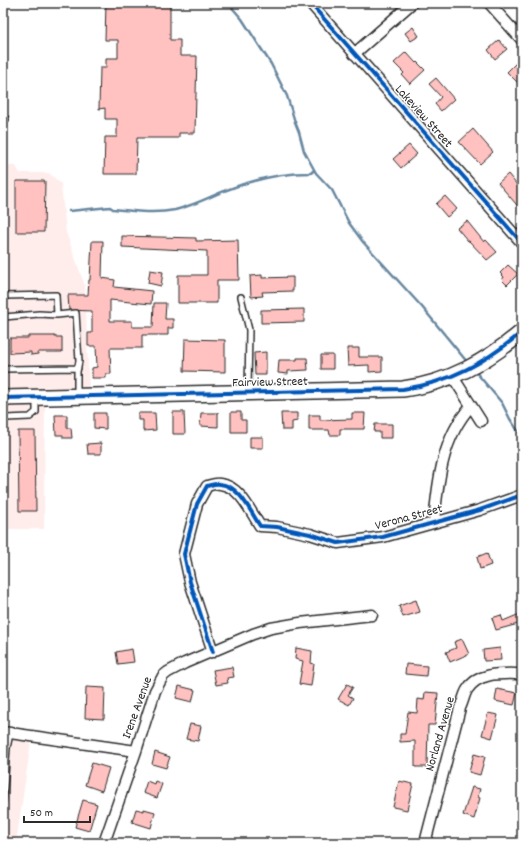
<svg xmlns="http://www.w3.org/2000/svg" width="525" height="846" viewBox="0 0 525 846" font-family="Dekko,sans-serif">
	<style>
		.built { fill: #ffedec }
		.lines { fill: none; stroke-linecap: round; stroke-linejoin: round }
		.stream { stroke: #68879f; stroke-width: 2.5 }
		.building { fill: #ffc2c0; stroke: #2b2b2b }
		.lane-casing { stroke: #2b2b2b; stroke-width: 8 }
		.street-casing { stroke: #2b2b2b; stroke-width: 13 }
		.secondary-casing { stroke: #2b2b2b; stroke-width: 18 }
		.lane { stroke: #fff; stroke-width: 5 }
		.street { stroke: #fff; stroke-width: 10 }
		.secondary { stroke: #fff; stroke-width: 15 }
		.cycleway-casing { stroke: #fff; stroke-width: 6 }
		.cycleway { stroke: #0057b8; stroke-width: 4 }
		.labels { text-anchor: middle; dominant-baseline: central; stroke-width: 3; stroke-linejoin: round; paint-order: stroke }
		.street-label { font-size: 13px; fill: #2b2b2b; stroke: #fff }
	</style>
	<rect width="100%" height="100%" fill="#fff"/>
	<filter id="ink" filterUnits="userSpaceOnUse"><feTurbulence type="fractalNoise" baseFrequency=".025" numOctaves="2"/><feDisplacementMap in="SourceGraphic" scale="8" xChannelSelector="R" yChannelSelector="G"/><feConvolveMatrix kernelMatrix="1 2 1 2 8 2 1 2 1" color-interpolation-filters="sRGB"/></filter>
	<g filter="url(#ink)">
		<path class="built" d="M3 165 16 166 20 173H49L61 184 66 232 85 286 89 389 45 391 44 529H3Z
			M3 739 31 742 16 843H3Z"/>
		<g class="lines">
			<path class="stream" d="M228 3 242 19 271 64 287 96 295 122 299 132 304 151 316 173 332 190 349 223 363 242 422 307 468 363
				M69 211 110 207 113 209C133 211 154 214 175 210 192 206 208 198 224 191 251 180 281 173 311 173L314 170
				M475 371 502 403 510 419 522 437"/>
		</g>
		<path class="building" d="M106 3H170V40H180V56H197L195 133H179V138H137L136 174H104L105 137H117V119H105V108L99 109 100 68H106V58H118V40H105Z
			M413 27 419 36 411 41 405 33Z
			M499 40 507 49 495 59 488 50Z
			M406 52 416 63 417 62 425 70 410 84 402 75 404 73 394 63Z
			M517 62 522 68V87L507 72Z
			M436 78 454 99 441 111 435 104 441 97 429 84Z
			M473 129 493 152 480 164 459 142Z
			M409 145 417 154 401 168 393 159Z
			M508 174 522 191V211L498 183Z
			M16 181H45L44 232H16Z
			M445 196 457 209 447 217 436 204Z
			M467 221 484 242 486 240 497 252 487 260 469 241H468L457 228Z
			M122 236 196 238V241L238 240 239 280H217V303H178V275H207V251L122 247Z
			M92 241H103L102 278 115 280 114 287 152 291 151 304 110 300V321H132V327H153L154 303H166L165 319H173V328H168V335H142V348H110L111 374H106V378H92V368L97 367 96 346H88V333H92V311L69 310 68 295H88L89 280H90Z
			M508 265 518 274 507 285 502 280 504 277 500 273Z
			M150 270 163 272 161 286 148 283Z
			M262 275V278L293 277V291L262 292 263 296 251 297 250 276Z
			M304 309V322L261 323V310Z
			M28 336H55V337H62V352H38V354L31 355V352L10 353V338H28Z
			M185 339 225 340V372L184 371Z
			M347 348H359V357H382V371L369 372V365L348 366Z
			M266 352V375H255L254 353Z
			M321 355H333V369H321Z
			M297 358H307L308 370 288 371V374L278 373 279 360H297Z
			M173 412H184L185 434H173Z
			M231 412H241V420H246V432H231Z
			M94 413H106V429L94 428Z
			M138 413H155L156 430 143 431V420H138Z
			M201 413H218V427L200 426Z
			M281 413H297V421L292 422V430H282Z
			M352 413H365L364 429H340V435H330L329 430H309V415H320V420L352 419Z
			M55 415H67V428H71L72 438H63V435H56Z
			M375 424H392V438H380V432H374Z
			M18 431H35L36 511H19Z
			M250 437H263V448H250Z
			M101 443V454H88L87 444Z
			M487 553 491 565 480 569 477 557Z
			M416 600 420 612 403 617 399 606Z
			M522 613V623L496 630 492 618 501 615 503 621Z
			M462 639 469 654 450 662 446 652 456 648 454 642Z
			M296 648 312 651 311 663 314 664 311 686 299 684 303 661 295 659Z
			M500 648 501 660 484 661 483 650Z
			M132 649 134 662 118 664 116 652Z
			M406 664 427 666 426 676 405 674Z
			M232 667 234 677 227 678 228 683 216 685 213 670Z
			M347 684 353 687 348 695 353 698 349 705 338 699Z
			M179 686 195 690 192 702 176 698Z
			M86 687 105 688 104 719 85 718Z
			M497 689 517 693 514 705 495 701Z
			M425 692 438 693 435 725H428L427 767H415V741L400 742V734H405L408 712 417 713 418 699 424 700Z
			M488 713 498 715 492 738 482 735Z
			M190 724 201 726 198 741 186 739Z
			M155 752 170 757 166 768 152 764Z
			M474 754 485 757 480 775 469 772Z
			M92 763 109 768 102 791 85 785Z
			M147 781 154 784 155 781 162 784 157 798 143 793Z
			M399 781 413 784 407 810 393 807Z
			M472 787 480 789 478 797 480 798 474 819 463 815Z
			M83 800 97 804 89 831 75 827Z
			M136 809 144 811V809L155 812 151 828 132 822Z"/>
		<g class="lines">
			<g class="lane-casing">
				<path id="lane" d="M3 119H6
					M3 296 56 295 57 315 76 313 79 361 77 372V395
					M241 297 249 330 248 390
					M3 318 4 317 39 314 57 315
					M3 367 4 369 78 368
					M3 421 6 418 30 417 36 412V400
					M3 801 7 748 10 734"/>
			</g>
			<g class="street-casing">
				<path id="street" d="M310 3 522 243
					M489 3 522 40
					M354 54 412 3
					M453 377 481 421
					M434 522C438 481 442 438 471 406
					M213 652 190 582 184 554 197 504 207 486C211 485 216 483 220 484 240 486 250 511 260 526L277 527 310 534 338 543 383 537 480 510 522 495
					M3 732 136 751
					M104 843 136 751 155 691 163 676 168 672 185 663 253 634 271 628 300 623 372 615
					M425 843 460 708C463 702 464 695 467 690 478 671 504 674 522 674"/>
			</g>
			<g class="secondary-casing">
				<path id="secondary" d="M3 398 403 389C449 383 486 362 522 332"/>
			</g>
			<use href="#lane" class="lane"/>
			<use href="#street" class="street"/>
			<use href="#secondary" class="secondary"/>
			<g class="cycleway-casing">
				<path id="cycleway" d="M310 3 522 243
					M3 398 403 389C449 383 486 362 522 332
					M213 652 190 582 184 554 197 504 207 486C211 485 216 483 220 484 240 486 250 511 260 526L277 527 310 534 338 543 383 537 480 510 522 495"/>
			</g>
			<use href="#cycleway" class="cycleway"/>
		</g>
	</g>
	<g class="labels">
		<g class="street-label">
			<text transform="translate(423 117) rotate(48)">Lakeview Street</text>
			<text transform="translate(270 383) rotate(-1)">Fairview Street</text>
			<text transform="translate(409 518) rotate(-15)">Verona Street</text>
			<text transform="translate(138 708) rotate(-70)">Irene Avenue</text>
			<text transform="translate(441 734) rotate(-74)">Norland Avenue</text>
		</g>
	</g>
	<rect width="525" height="846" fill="none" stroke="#fff" stroke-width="16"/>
	<rect x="8" y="8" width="509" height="830" fill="none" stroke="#2b2b2b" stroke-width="1.5" filter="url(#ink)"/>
	<path d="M24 816v6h66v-6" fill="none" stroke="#2b2b2b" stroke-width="2"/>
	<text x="30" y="816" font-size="12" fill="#2b2b2b" stroke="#ffffff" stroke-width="3" paint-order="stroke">50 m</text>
</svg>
